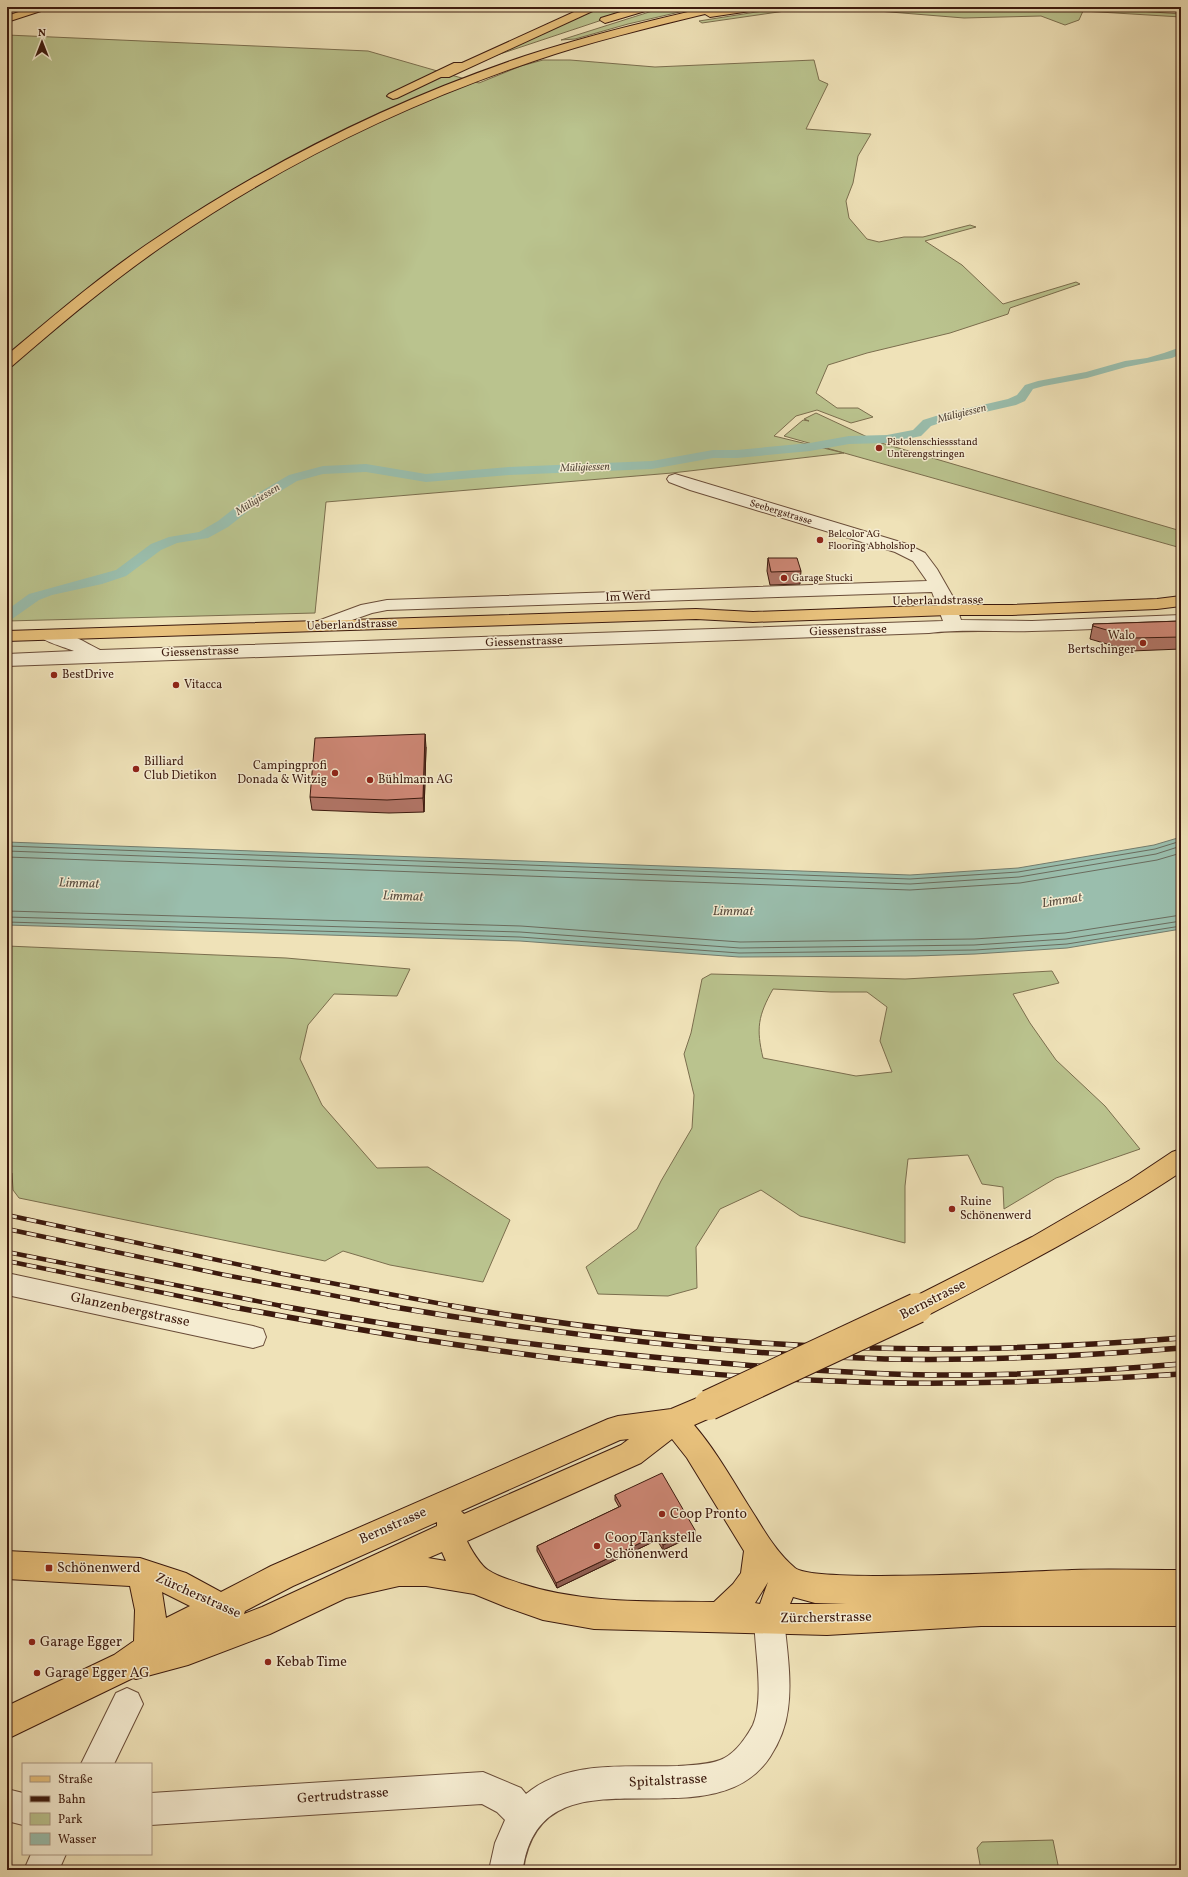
<svg xmlns="http://www.w3.org/2000/svg" width="1188" height="1877" viewBox="0 0 1188 1877" font-family="Vollkorn,serif">
	<style>
		.green { fill: #bac38e; stroke: #7b6e4e; fill-rule: evenodd }
		.water { fill: #9abead; stroke: #747c6d }
		.lines { fill: none; stroke-linecap: round; stroke-linejoin: round }
		.shore { stroke: #6b6c5e; stroke-width: 1 }
		.canal { fill: #9abead; fill-rule: evenodd }
		.minor-casing { stroke: #694c38; stroke-width: 2 }
		.major-casing { stroke: #3c1a0e; stroke-width: 2 }
		.highway-casing { stroke: #3c1a0e; stroke-width: 2 }
		.minor { fill: #f5ecd1; fill-rule: evenodd }
		.major { fill: #e8c17c; fill-rule: evenodd }
		.highway { fill: #e8c17c; fill-rule: evenodd }
		.rail-far1-casing { stroke: #3c1a0e; stroke-width: 4.5 }
		.rail-casing { stroke: #3c1a0e; stroke-width: 5.5 }
		.rail-far1 { stroke: #f5ecd1; stroke-width: 3; stroke-dasharray: 10; stroke-linecap: butt }
		.rail { stroke: #f5ecd1; stroke-width: 4; stroke-dasharray: 12; stroke-linecap: butt }
		.major-bridge-casing { stroke: #3c1a0e; stroke-width: 32; stroke-linecap: butt }
		.major-bridge { stroke: #e8c17c; stroke-width: 30 }
		.wall { fill: #b07465; stroke: #3c1a0e }
		.shaded-wall { fill: #905e52; stroke: #3c1a0e }
		.building { fill: #cd8775; stroke: #3c1a0e }
		.poi-dot { fill: #8f2418; stroke: #f5ecd1; stroke-width: 1.5 }
		.labels { text-anchor: middle; dominant-baseline: central; stroke-width: 3; stroke-linejoin: round; paint-order: stroke }
		.far-poi-label { font-size: 10px; fill: #3c1a0e; stroke: #f5ecd1; text-anchor: start }
		.far-street-label { font-size: 10px; fill: #3c1a0e; stroke: #f5ecd1 }
		.far-water-label { font-size: 11px; font-style: italic; fill: #584b3e; stroke: #f5ecd1 }
		.street-label { font-size: 12px; fill: #3c1a0e; stroke: #f5ecd1 }
		.poi-label { font-size: 12px; fill: #3c1a0e; stroke: #f5ecd1; text-anchor: start }
		.water-label { font-size: 13px; font-style: italic; fill: #584b3e; stroke: #f5ecd1 }
		.near-street-label { font-size: 14px; fill: #3c1a0e; stroke: #f5ecd1 }
		.near-poi-label { font-size: 14px; fill: #3c1a0e; stroke: #f5ecd1; text-anchor: start }
	</style>
	<rect width="100%" height="100%" fill="#efe2b8"/>
	<filter id="stains"><feTurbulence type="fractalNoise" baseFrequency=".005" numOctaves="4"/><feColorMatrix values="0 0 0 0 .2 0 0 0 0 .09 0 0 0 0 .02 0 0 0 .5 -.17"/></filter>
	<radialGradient id="worn" r=".72"><stop offset=".6" stop-color="#630" stop-opacity="0"/><stop offset="1" stop-color="#630" stop-opacity=".3"/></radialGradient>
	<path class="green" d="M601 7H641L494 56Z
		M665 7H701L628 24 575 39 561 40Z
		M788 7H1082L1181 14V17L1083 11 1079 20 1065 25 1041 16 964 18 841 8 799 9 702 23 699 21Z
		M7 35 368 51 479 83 521 66 543 60H570L655 67 814 60 819 80 828 84 806 129 871 134 858 156 853 183 846 201 849 218 867 239 879 242 904 237H923L970 225 976 227 925 241 962 265 1003 304 1076 282 1080 284 1010 308 1008 314 950 333 867 353 828 365 816 393 837 408H858L873 417 851 423 817 410 796 416 774 436 844 453 672 473 326 502 315 613 7 621Z
		M816 413 878 442 1181 531V548L784 436 803 420 809 421 804 419Z
		M7 946 286 958 410 969 397 996 334 994 308 1025 300 1059 322 1105 377 1168 428 1167 510 1220 483 1282 390 1265 343 1251 325 1261 19 1198 13 1190 12 1173 7 1174Z
		M1052 971 1059 983 1013 994 1030 1023 1056 1060 1105 1106 1140 1149 1056 1178 1004 1209 1003 1187 982 1184 968 1155 908 1159 905 1186V1243L800 1216 761 1190 720 1209 696 1247 697 1288 668 1296 598 1294 586 1267 637 1229 661 1181 692 1128 694 1095 684 1054 691 1033 702 979 711 974 905 979ZM773 989 831 992H867L887 1007 880 1041 892 1072 856 1076 763 1058C756 1028 758 1016 773 989Z
		M1053 1840 1059 1870H981L977 1848 982 1842Z"/>
	<path class="water" d="M1181 837V929L1067 948 975 954 916 956 739 957 520 941 7 925V842L910 875 1018 868 1154 845Z"/>
	<g class="lines">
		<path class="shore" d="M7 846 910 879 1018 872 1155 849 1181 841
			M7 851 910 884 1019 877 1156 854 1181 846
			M7 857 910 890 1020 883 1157 860 1181 853
			M7 911 521 926 740 942 974 939 1065 933 1181 915
			M7 917 520 932 740 948 974 945 1066 939 1181 921
			M7 922 520 937 739 953 975 950 1067 944 1181 926"/>
		<path class="canal" d="M1181 347V354L1172 358 1126 367 1087 378 1044 386 1033 389 1025 401 1016 405 946 421 931 426 921 436 887 443 849 444 810 451 737 458H713L652 469 509 475 426 482 366 472 323 474 297 481 251 509 228 527 208 538 177 543 161 550 126 576 102 584 52 595 39 600 12 619 7 620V610L29 594 116 570 151 544 169 537 199 532 218 521 241 503 289 475 323 466 366 464 426 474 509 467 652 461 713 450H737L810 443 849 436 887 435 913 430 923 420 939 415 1008 399 1017 395 1025 385 1038 381 1086 372 1125 361 1147 358 1164 353Z"/>
		<g class="minor-casing">
			<path id="minor" d="M675 474 907 544 925 553 937 569 953 597 961 620 1032 621 1181 615V625C1131 627 1082 630 1032 631 998 632 963 629 929 633L7 666V654L74 651C65 647 43 642 39 635L42 631C60 626 84 642 100 650L943 621 932 592 387 610 372 613 321 631 315 630 312 626 315 622 361 605 387 600 927 581 913 561 895 552 690 490 669 482 667 479 669 476Z
				M7 1273 253 1326 263 1329 266 1337 263 1345 253 1348 7 1295Z
				M769 1604 780 1609 784 1619C787 1649 792 1680 788 1709 786 1726 779 1743 770 1757 710 1848 541 1739 523 1870H489L495 1843 505 1820 497 1812 482 1804 151 1825V1793L483 1772 521 1788 526 1794C568 1759 627 1768 678 1766 691 1765 707 1765 720 1760 734 1755 746 1738 753 1725 762 1704 758 1670 756 1647 755 1633 753 1622 758 1609Z
				M127 1688 138 1693 143 1704 114 1764H81L116 1693Z
				M7 1789 23 1793V1825L7 1821Z
				M31 1854H66L59 1870H24Z"/>
		</g>
		<g class="major-casing">
			<path id="major" d="M33 7H48L47 9 7 22V16Z
				M1181 596V606L1157 609 1012 615H949L753 622 696 619 7 641V631L696 609 753 612 949 605H1012L1157 599Z
				M1181 1149V1172C1100 1226 1013 1271 926 1316L917 1319 908 1316 904 1308 908 1300 1032 1237 1130 1180 1172 1152Z
				M709 1393 719 1396 723 1405 719 1414 694 1425C718 1453 735 1485 755 1516 766 1534 778 1554 795 1568 814 1584 1033 1571 1072 1570 1108 1569 1145 1570 1181 1570V1626H981L827 1635 594 1629 543 1620 506 1607 474 1594 426 1586H399L346 1598 270 1634 188 1665 136 1679 133 1678 7 1739V1706L114 1655 134 1641 135 1610 130 1586 7 1579V1551L140 1558 186 1573 221 1592 271 1566 608 1419 618 1416 671 1409ZM629 1439 621 1445 464 1514 461 1511 620 1440ZM672 1439 687 1458 744 1551 741 1573 733 1584 714 1602C650 1601 584 1604 522 1584 511 1580 498 1577 488 1570 481 1566 470 1548 467 1541L641 1463ZM437 1522V1526L262 1607 244 1614 245 1611 293 1586ZM442 1552 446 1561 428 1558ZM768 1582 760 1604 755 1603ZM162 1592 190 1606 166 1618ZM793 1597 815 1603 846 1604H790Z"/>
		</g>
		<g class="highway-casing">
			<path id="highway" d="M585 7H598L597 9 449 77H441L397 98 393 99 387 96 389 94 454 63H462Z
				M637 7H653L652 9 605 23 600 20 601 18Z
				M710 7H762L757 10 710 17 705 14C647 28 590 42 534 61 406 104 281 165 170 241 114 279 63 322 12 366L7 367V355C57 313 106 271 161 235 273 160 397 99 525 56 586 36 648 21 710 7Z
				M1171 7H1181V10L1172 9Z"/>
		</g>
		<use href="#minor" class="minor"/>
		<use href="#major" class="major"/>
		<use href="#highway" class="highway"/>
		<g class="rail-far1-casing">
			<path id="rail-far1" d="M7 1215 278 1273 458 1307
				M7 1229 225 1275 394 1307
				M7 1252 287 1307
				M7 1261 233 1307"/>
		</g>
		<g class="rail-casing">
			<path id="rail" d="M228 1306C450 1348 676 1380 902 1383 995 1384 1088 1380 1181 1374
				M281 1306C411 1330 542 1347 673 1359 759 1366 845 1374 931 1375 1015 1376 1098 1371 1181 1364
				M388 1306C553 1334 718 1354 885 1359 984 1361 1083 1356 1181 1348
				M452 1306C614 1334 778 1349 942 1349 1022 1349 1102 1344 1181 1338"/>
		</g>
		<use href="#rail-far1" class="rail-far1"/>
		<use href="#rail" class="rail"/>
		<g class="major-bridge-casing">
			<path id="major-bridge" d="M709 1405 917 1308"/>
		</g>
		<use href="#major-bridge" class="major-bridge"/>
	</g>
	<path class="wall" d="M768 558 801 571 800 584 770 585 767 571Z
		M1181 621V649L1131 651 1090 639 1093 624Z
		M426 747 424 812 389 813 312 810 310 797Z
		M615 1495 695 1535 663 1550 657 1540 557 1588 537 1551V1546L619 1507 615 1500Z"/>
	<path class="shaded-wall" d="M425 734 426 747 424 812 423 798Z
		M695 1530V1535L663 1550V1545Z
		M657 1535V1540L557 1588 556 1583Z"/>
	<path class="building" d="M768 558H797L801 571 771 572Z
		M1181 621V637L1134 638 1093 626V624Z
		M425 734 423 798 387 800 310 797 315 738Z
		M662 1473 695 1530 663 1545 657 1535 556 1583 537 1546 621 1506 615 1495Z"/>
	<g class="poi-dot">
		<circle cx="879" cy="448" r="4"/>
		<circle cx="820" cy="540" r="4"/>
		<circle cx="784" cy="578" r="4"/>
		<circle cx="1143" cy="643" r="4"/>
		<circle cx="54" cy="675" r="4"/>
		<circle cx="176" cy="685" r="4"/>
		<circle cx="136" cy="769" r="4"/>
		<circle cx="335" cy="773" r="4"/>
		<circle cx="370" cy="780" r="4"/>
		<circle cx="952" cy="1209" r="4"/>
		<circle cx="662" cy="1514" r="4"/>
		<circle cx="597" cy="1546" r="4"/>
		<rect x="45" y="1564" width="8" height="8" rx="2"/>
		<circle cx="32" cy="1642" r="4"/>
		<circle cx="268" cy="1662" r="4"/>
		<circle cx="37" cy="1673" r="4"/>
	</g>
	<g class="labels">
		<g class="far-poi-label">
			<text x="887" y="442">Pistolenschiessstand<tspan x="887" dy="12">Unterengstringen</tspan></text>
			<text x="828" y="534">Belcolor AG<tspan x="828" dy="12">Flooring Abholshop</tspan></text>
			<text x="792" y="578">Garage Stucki</text>
		</g>
		<g class="far-street-label">
			<text transform="translate(781 512) rotate(17)">Seebergstrasse</text>
		</g>
		<g class="far-water-label">
			<text transform="translate(962 414) rotate(-14)">Müligiessen</text>
			<text transform="translate(585 468) rotate(-2)">Müligiessen</text>
			<text transform="translate(258 500) rotate(-32)">Müligiessen</text>
		</g>
		<g class="street-label">
			<text transform="translate(628 597) rotate(-2)">Im Werd</text>
			<text transform="translate(938 601) rotate(-1)">Ueberlandstrasse</text>
			<text transform="translate(352 625) rotate(-2)">Ueberlandstrasse</text>
			<text transform="translate(848 631) rotate(-2)">Giessenstrasse</text>
			<text transform="translate(524 642) rotate(-2)">Giessenstrasse</text>
			<text transform="translate(200 652) rotate(-2)">Giessenstrasse</text>
		</g>
		<g class="poi-label">
			<text x="1135" y="636" text-anchor="end">Walo<tspan x="1135" dy="14">Bertschinger</tspan></text>
			<text x="62" y="675">BestDrive</text>
			<text x="184" y="685">Vitacca</text>
			<text x="144" y="762">Billiard<tspan x="144" dy="14">Club Dietikon</tspan></text>
			<text x="327" y="766" text-anchor="end">Campingprofi<tspan x="327" dy="14">Donada &amp; Witzig</tspan></text>
			<text x="378" y="780">Bühlmann AG</text>
			<text x="960" y="1202">Ruine<tspan x="960" dy="14">Schönenwerd</tspan></text>
		</g>
		<g class="water-label">
			<text transform="translate(79 884) rotate(2)">Limmat</text>
			<text transform="translate(403 897) rotate(2)">Limmat</text>
			<text transform="translate(1062 901) rotate(-9)">Limmat</text>
			<text x="733" y="912">Limmat</text>
		</g>
		<g class="near-street-label">
			<text transform="translate(933 1300) rotate(-27)">Bernstrasse</text>
			<text transform="translate(130 1310) rotate(12)">Glanzenbergstrasse</text>
			<text transform="translate(393 1526) rotate(-24)">Bernstrasse</text>
			<text transform="translate(198 1596) rotate(24)">Zürcherstrasse</text>
			<text transform="translate(826 1618) rotate(-1)">Zürcherstrasse</text>
			<text transform="translate(668 1781) rotate(-3)">Spitalstrasse</text>
			<text transform="translate(343 1796) rotate(-4)">Gertrudstrasse</text>
		</g>
		<g class="near-poi-label">
			<text x="670" y="1514">Coop Pronto</text>
			<text x="605" y="1538">Coop Tankstelle<tspan x="605" dy="16">Schönenwerd</tspan></text>
			<text x="57" y="1568">Schönenwerd</text>
			<text x="40" y="1642">Garage Egger</text>
			<text x="276" y="1662">Kebab Time</text>
			<text x="45" y="1673">Garage Egger AG</text>
		</g>
	</g>
	<rect width="1188" height="1877" fill="none" stroke="#efe2b8" stroke-width="24"/>
	<rect x="8" y="8" width="1172" height="1861" fill="none" stroke="#3c1a0e" stroke-width="2"/>
	<rect x="12" y="12" width="1164" height="1853" fill="none" stroke="#3c1a0e"/>
	<rect x="22" y="1763" width="130" height="92" fill="#f5ecd1" stroke="#ab9883"/>
	<rect x="30" y="1776" width="20" height="6" fill="#e8c17c" stroke="#ab9883"/>
	<text x="58" y="1783" font-size="12" fill="#3c1a0e">Straße</text>
	<rect x="30" y="1796" width="20" height="6" fill="#3c1a0e" stroke="#ab9883"/>
	<text x="58" y="1803" font-size="12" fill="#3c1a0e">Bahn</text>
	<rect x="30" y="1813" width="20" height="12" fill="#bac38e" stroke="#ab9883"/>
	<text x="58" y="1823" font-size="12" fill="#3c1a0e">Park</text>
	<rect x="30" y="1833" width="20" height="12" fill="#9abead" stroke="#ab9883"/>
	<text x="58" y="1843" font-size="12" fill="#3c1a0e">Wasser</text>
	<g transform="translate(42 42)" stroke="#f5ecd1" stroke-width="3" paint-order="stroke">
	<path d="M0-3L7 15L0 10L-7 15Z" fill="#3c1a0e"/>
	<text y="-6" font-size="11" font-weight="bold" text-anchor="middle" fill="#3c1a0e">N</text>
	</g>
	<rect width="100%" height="100%" filter="url(#stains)"/>
	<rect width="100%" height="100%" fill="url(#worn)"/>
</svg>
